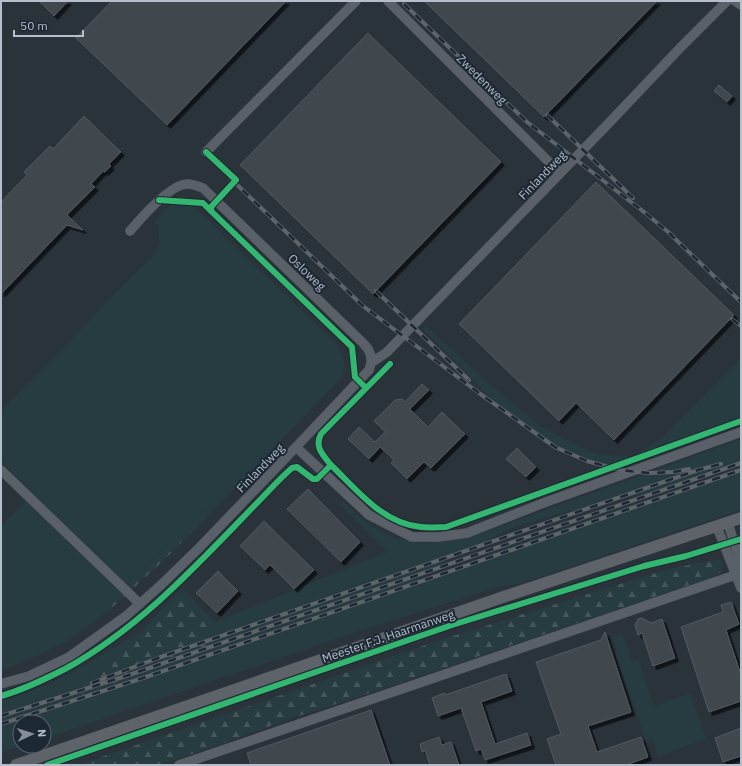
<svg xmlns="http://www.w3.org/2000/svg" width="742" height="766" viewBox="0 0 742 766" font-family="'IBM Plex Sans',sans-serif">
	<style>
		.grass { fill: #273c40 }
		.forest { fill: url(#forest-firs) }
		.building { fill: #41474e; stroke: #525961; filter: url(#shadow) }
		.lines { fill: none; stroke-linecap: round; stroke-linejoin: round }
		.minor-casing { stroke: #484e54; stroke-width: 10 }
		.major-casing { stroke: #484e56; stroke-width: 12 }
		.minor { stroke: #5a6067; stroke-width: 9 }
		.major { stroke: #5d6368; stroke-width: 11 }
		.rail-casing { stroke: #5f646b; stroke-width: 4 }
		.rail { stroke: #1d2835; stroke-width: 2.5; stroke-dasharray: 8; stroke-linecap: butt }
		.cycleway-casing { stroke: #1d2835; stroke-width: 8 }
		.cycleway { stroke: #33b770; stroke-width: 6 }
		.labels { text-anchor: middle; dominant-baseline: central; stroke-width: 4; stroke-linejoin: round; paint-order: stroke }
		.street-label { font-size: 12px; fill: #b5beca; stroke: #1d2835 }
	</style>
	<defs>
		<pattern id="forest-firs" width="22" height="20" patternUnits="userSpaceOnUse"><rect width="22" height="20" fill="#273c40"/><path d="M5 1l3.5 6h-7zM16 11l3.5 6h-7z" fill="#44565a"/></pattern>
		<filter id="shadow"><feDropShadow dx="3.5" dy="3.5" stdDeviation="0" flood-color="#0009"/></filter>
	</defs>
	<rect width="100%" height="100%" fill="#2a323a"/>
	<path class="grass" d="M183 196 337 344C344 359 347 361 342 377L213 511 206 506C172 539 140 575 101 604L106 613 69 640 34 657 1 671V526L33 493 1 461V411L152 256 159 245V226L154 222 177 198Z
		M426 326 491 385 540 426 595 454 631 457 661 439 741 358V424L615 469C587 463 554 449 531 433 491 403 459 363 422 329Z
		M741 439V465L640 496 610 501 548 517 517 526 449 559 413 581 460 566 498 551 741 467V510L523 583 495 588 356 632 44 739V722H20V746H22L1 753V701C54 687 95 659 141 631L82 694 205 619 179 591 182 588 215 622 387 552 339 504 343 501C355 512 369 526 384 533 419 550 452 541 487 531Z
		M622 633 632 662 638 660 654 706 690 693 706 739 658 756 653 739 646 741 615 652 617 651 612 637Z"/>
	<path class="forest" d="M206 506 213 511 163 561 106 613 101 604C140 576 172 539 206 506Z
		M721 559 723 565 721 572 713 577 352 699 286 720 227 742 159 765H78L443 639 668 569Z
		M179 591 205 619 209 650 81 695Z"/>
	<path class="building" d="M39 1H68L54 16Z
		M112 1H286L167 125 76 38Z
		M424 1H657L544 117Z
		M368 33 501 162 373 294 240 165Z
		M719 85 732 96 727 102 714 91Z
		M84 116 121 152 109 164 111 166 105 172 103 171 91 184 95 187 67 215 83 230 67 225 1 294V202L27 175 24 172 50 146 53 149Z
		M596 182 734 315 614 440 576 403 559 421 459 324Z
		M422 384 429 390 410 409 428 427 442 412 465 434 431 468 424 462 407 479 391 463 394 460 380 447 369 459 348 439 359 427 375 442 385 432 374 421 395 400 402 399 405 402Z
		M517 448 536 467 526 477 506 459Z
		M308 489 360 542 341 562 287 509Z
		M264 521 314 570 294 589 270 565 265 570 240 546Z
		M218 571 238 591 217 613 196 593Z
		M731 602 739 624 726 630 741 675V701L709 712 681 627 723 612 721 605Z
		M642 618 651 623 662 619 675 658 653 666 642 633 638 635 635 625 638 619Z
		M605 632 631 712 588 726 597 752 641 737 648 757 626 765H556L547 739 561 734 536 662 601 640Z
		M506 674 512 691 481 702 495 744 527 733 531 745 485 760 481 749 476 751 461 708 438 716 432 698 444 693 445 695Z
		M371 710 390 765H251L247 753Z
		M741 728V756L723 762 715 738Z
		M439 737 442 745 451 742 459 765H430L425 751 422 752 420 744Z"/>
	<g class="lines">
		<g class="minor-casing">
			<path id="minor" d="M388 1 560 173
				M735 1 741 5
				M206 152 356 1
				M371 363 387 352 607 125 681 47 727 1
				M296 447 369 515 412 537H438L467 533 546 502 741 432
				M1 470 140 604
				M728 523 741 565
				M717 527 741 588
				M1 684 29 676 69 657 126 616 161 585 199 548 296 447 369 370 371 363V356L368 349 363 343 203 188C199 187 193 184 188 184 171 183 141 218 130 231
				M179 765 741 573"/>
		</g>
		<g class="major-casing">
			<path id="major" d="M16 765 506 596 741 518"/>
		</g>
		<use href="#minor" class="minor"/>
		<use href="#major" class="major"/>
		<g class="rail-casing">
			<path id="rail" d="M404 4 527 122 644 212 673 236
				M547 115 633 198
				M231 179 363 306 479 393 555 447 587 461 620 470 648 473 674 472 689 469
				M669 233 741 302
				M376 291 469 380
				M732 319 741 326
				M92 683 158 658 698 470 721 464
				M1 716 132 674 741 463
				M1 724 143 678 741 470"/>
		</g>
		<use href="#rail" class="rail"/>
		<g class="cycleway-casing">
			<path id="cycleway" d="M206 152 236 180 211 207V211
				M159 200 203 203 211 211 352 347 355 377 366 388
				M331 465C357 490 383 524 421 527 430 528 438 527 446 527L741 421
				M1 696C23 690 45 679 65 669 140 628 197 565 256 504 268 492 279 479 292 468L297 467 313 479H317L331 465C323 455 314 447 321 434L390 364
				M47 765 452 625 644 566 686 556 741 539"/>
		</g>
		<use href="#cycleway" class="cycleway"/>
	</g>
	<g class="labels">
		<g class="street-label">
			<text transform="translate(482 79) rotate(45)">Zwedenweg</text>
			<text transform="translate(542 175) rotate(-46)">Finlandweg</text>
			<text transform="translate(307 272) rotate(44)">Osloweg</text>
			<text transform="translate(260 468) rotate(-46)">Finlandweg</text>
			<text transform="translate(388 636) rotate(-19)">Meester F.J. Haarmanweg</text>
		</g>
	</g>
	<rect width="742" height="766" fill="none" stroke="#b5beca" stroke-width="4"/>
	<g transform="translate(32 734) rotate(86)"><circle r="19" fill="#1d2835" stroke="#5a6471"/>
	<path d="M0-3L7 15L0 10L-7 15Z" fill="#848d98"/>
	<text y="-6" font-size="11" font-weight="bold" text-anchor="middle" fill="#b5beca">N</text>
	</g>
	<path d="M14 30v6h69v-6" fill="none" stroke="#b5beca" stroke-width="2"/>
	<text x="20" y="30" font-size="12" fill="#b5beca" stroke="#1d2835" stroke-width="3" paint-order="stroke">50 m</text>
</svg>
